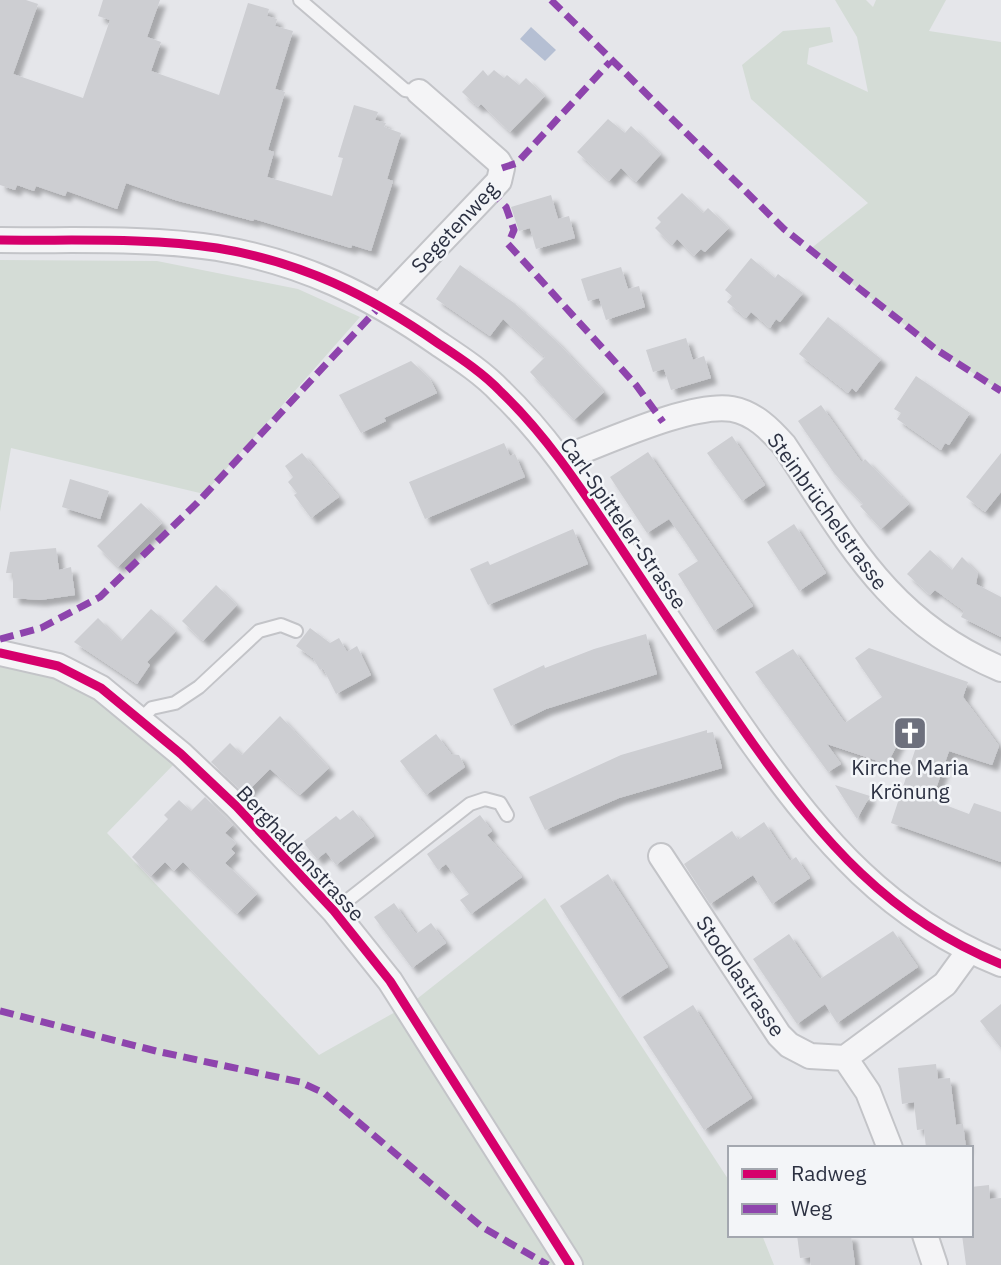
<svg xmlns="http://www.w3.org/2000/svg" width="1001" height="1265" viewBox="0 0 1001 1265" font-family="'IBM Plex Sans',sans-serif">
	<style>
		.green { fill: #d4dcd6 }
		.water { fill: #b5bfd3 }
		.building { fill: #cdced2; filter: url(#shadow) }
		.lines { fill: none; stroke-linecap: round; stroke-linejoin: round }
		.lane-casing { stroke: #c3c4c8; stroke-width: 16 }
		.street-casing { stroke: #c3c4c8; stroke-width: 28 }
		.lane { stroke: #f4f4f6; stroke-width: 12 }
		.street { stroke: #f4f4f6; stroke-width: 24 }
		.quiet { stroke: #8e44ad; stroke-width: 7; stroke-dasharray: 14 7; stroke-linecap: butt }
		.cycleway-casing { stroke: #f3f5f8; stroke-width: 13 }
		.cycleway { stroke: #d6006c; stroke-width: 9 }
		.labels { text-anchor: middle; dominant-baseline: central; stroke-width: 5; stroke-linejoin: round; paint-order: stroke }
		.street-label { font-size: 21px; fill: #2c3142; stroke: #f3f5f8 }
		.poi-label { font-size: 21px; fill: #2c3142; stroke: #f3f5f8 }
	</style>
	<defs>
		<filter id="shadow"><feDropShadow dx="6" dy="6" stdDeviation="2" flood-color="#0004"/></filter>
	</defs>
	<rect width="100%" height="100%" fill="#e5e6ea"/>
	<path class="green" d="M835 0H866L873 7 876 0H946L929 31 1001 42V391L937 350 809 250 868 203 751 99 742 65 783 31 830 27 833 42 809 48 807 64 868 92 857 37Z
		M0 260 157 261 298 289 360 317 204 494 11 448 0 512Z
		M0 662 86 688 177 761 107 833 319 1055 413 1002 545 898 730 1182V1235H762L774 1265H0Z"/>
	<path class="water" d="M531 27 556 50 545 61 520 39Z"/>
	<path class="building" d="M0 0H26L38 4 13 74 83 98 110 20 98 16 103 0H160L147 37 161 42 151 71 219 95 248 3 269 9 267 16 277 19 275 26 293 31 275 89 285 92 268 150 274 152 267 177 332 196 343 158 338 157 354 105 378 112 375 120 386 123 384 127 401 133 387 179 393 181 371 251 352 245 351 248 254 219 253 221 175 200 126 183 117 209 67 191 65 196 36 186 34 191 17 185 15 190 0 185Z
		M483 70 488 76 494 70 504 78 507 75 519 85 526 78 545 96 510 132 481 104 478 107 462 92Z
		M608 119 625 133 631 126 661 154 636 182 621 168 609 181 577 152Z
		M682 193 703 213 708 208 729 228 705 252 701 249 694 256 677 239 672 245 655 228 661 222 657 218Z
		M551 195 558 219 569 216 575 238 536 249 530 228 519 231 511 207Z
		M751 258 775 278 778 274 803 293 780 322 776 319 770 328 751 312 746 318 727 302 732 296 725 290Z
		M460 265 514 303 556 341 604 392 574 420 530 372 545 357 503 319 490 336 436 299Z
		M621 267 628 289 639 286 645 307 606 320 599 298 588 301 581 279Z
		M828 317 881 359 856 392 852 388 848 393 799 354Z
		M686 338 693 360 704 356 711 378 671 390 664 369 653 372 646 350Z
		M411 361 430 379 437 393 384 418 386 421 361 433 339 395Z
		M916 376 970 413 949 445 945 443 941 450 897 419 901 413 894 409Z
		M821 405 862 463 865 459 909 504 881 529 860 506 863 504 834 473 798 421Z
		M732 436 765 485 742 501 707 453Z
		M504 443 510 456 515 454 525 477 425 519 409 482Z
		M648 452 753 606 714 631 678 574 698 561 682 537 669 519 647 533 610 477Z
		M302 453 339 497 311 518 294 495 297 493 288 482 293 477 285 466Z
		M1001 453V492L985 512 966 497Z
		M70 479 109 491 100 519 62 507Z
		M141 503 162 523 118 567 97 546Z
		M794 524 826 573 799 591 767 542Z
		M573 529 588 564 488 605 470 569 488 561 490 565Z
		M56 548 59 570 71 567 75 595 40 600 13 598V573H6L10 552Z
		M930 550 952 570 962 557 978 573 976 584 1001 597V637L961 617 964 611 935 590 930 595 907 574Z
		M216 585 237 605 203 641 182 621Z
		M151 609 176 631 147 662 150 665 137 684 74 642 98 618 121 641Z
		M310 628 330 643 339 638 347 652 357 646 371 675 336 694 323 668 320 670 313 658 296 646Z
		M646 634 657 674 546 709 511 726 493 689 544 665 545 668 594 649Z
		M869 648 968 682 963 697 999 746 992 765 949 751 932 800 969 814 974 803 1001 812V862L891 823 924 723 912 717 887 764 827 744 841 764 828 772 755 672 793 649 845 723 882 697 855 658Z
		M280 716 329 768 300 795 270 769 245 794 211 762 230 743 242 755Z
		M707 730V733L713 732 722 768 619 798 545 830 529 797 621 755Z
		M436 734 451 754 459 755 465 767 426 795 400 761Z
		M835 785 870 796 857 819Z
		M205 797 233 825 225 833 236 843 231 849 235 853 225 863 257 894 237 914 183 862 174 871 165 862 151 876 132 857 168 819 164 815 179 800 191 811Z
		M353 810 374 836 336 865 326 852 317 859 303 842 336 816 340 820Z
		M480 815 492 831 487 835 522 877 471 914 460 900 469 894 446 864 438 870 427 854Z
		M764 822 790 861 796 857 810 878 772 904 753 875 710 904 684 864 732 831 738 840Z
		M608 874 668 967 619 998 560 906Z
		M394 903 416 934 431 923 446 943 412 968 374 917Z
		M893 931 918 967 837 1023 825 1004 797 1024 753 959 789 934 820 979Z
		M1001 1004V1048L980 1021Z
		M693 1005 752 1098 704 1130 643 1037Z
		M936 1064 938 1079 950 1078 956 1125 963 1124 966 1148H926L924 1129 917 1130 914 1102 902 1104 898 1068Z
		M989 1185 990 1199 1001 1198V1265H966L962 1235H971V1187Z
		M797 1235H851L855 1265H811L810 1257 800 1258Z"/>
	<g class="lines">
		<g class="lane-casing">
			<path id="lane" d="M300 0 405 90 419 92
				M140 720 152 708 175 703 199 687 259 631 281 625 296 631
				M334 911 470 804 485 799 500 803 507 815"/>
		</g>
		<g class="street-casing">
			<path id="street" d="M0 240C72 241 146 237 217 248 302 262 369 295 439 344 460 358 483 373 501 392 549 438 584 493 621 548 665 614 708 680 754 745 823 841 888 918 1001 964
				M381 305 499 181 502 168 498 161 419 92
				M561 459C603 444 691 402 732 409 754 413 770 429 784 445 848 541 889 622 1001 669
				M0 653 58 666 101 688 181 754 236 806 334 911 390 981 570 1265
				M661 856 779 1035 789 1045 810 1056 845 1058 945 984 969 951
				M845 1058 868 1092 890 1148
				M925 1235 935 1265"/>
		</g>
		<use href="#lane" class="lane"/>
		<use href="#street" class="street"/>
		<path class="quiet" d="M551 0 784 229 937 350 1001 391
			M502 168 517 163 610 62
			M490 190 506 207 514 230 508 244 636 385 663 422
			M0 639 41 628 100 597 197 503 381 305
			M0 1011 156 1051 300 1082 324 1093 482 1227 548 1265"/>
		<g class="cycleway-casing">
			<path id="cycleway" d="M0 240C72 241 146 237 217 248 302 262 369 295 439 344 460 358 483 373 501 392 549 438 584 493 621 548 665 614 708 680 754 745 823 841 888 918 1001 964
				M0 653 58 666 101 688 181 754 236 806 334 911 390 981 570 1265"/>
		</g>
		<use href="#cycleway" class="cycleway"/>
	</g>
	<defs>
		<g id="church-square" transform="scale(1.75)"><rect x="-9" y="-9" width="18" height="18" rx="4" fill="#6d707d" stroke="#f3f5f8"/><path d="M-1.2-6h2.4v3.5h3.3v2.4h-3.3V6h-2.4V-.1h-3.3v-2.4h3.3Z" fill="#fff"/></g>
	</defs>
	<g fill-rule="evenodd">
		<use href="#church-square" x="910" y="733"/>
	</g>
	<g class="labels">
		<g class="street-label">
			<text transform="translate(454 227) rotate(-47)">Segetenweg</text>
			<text transform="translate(828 511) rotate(54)">Steinbrüchelstrasse</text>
			<text transform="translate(624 523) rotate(55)">Carl-Spitteler-Strasse</text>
			<text transform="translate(301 853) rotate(47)">Berghaldenstrasse</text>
			<text transform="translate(741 976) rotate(56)">Stodolastrasse</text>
		</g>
		<g class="poi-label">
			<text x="910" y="767">Kirche Maria<tspan x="910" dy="24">Krönung</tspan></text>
		</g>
	</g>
	<rect x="728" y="1146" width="245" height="91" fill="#f3f5f8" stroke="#a3a7af" stroke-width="2"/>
	<rect x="742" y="1169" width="35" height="10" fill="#d6006c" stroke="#a3a7af" stroke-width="2"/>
	<text x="791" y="1181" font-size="21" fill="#2c3142">Radweg</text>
	<rect x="742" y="1204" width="35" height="10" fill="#8e44ad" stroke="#a3a7af" stroke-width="2"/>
	<text x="791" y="1216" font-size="21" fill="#2c3142">Weg</text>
</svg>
